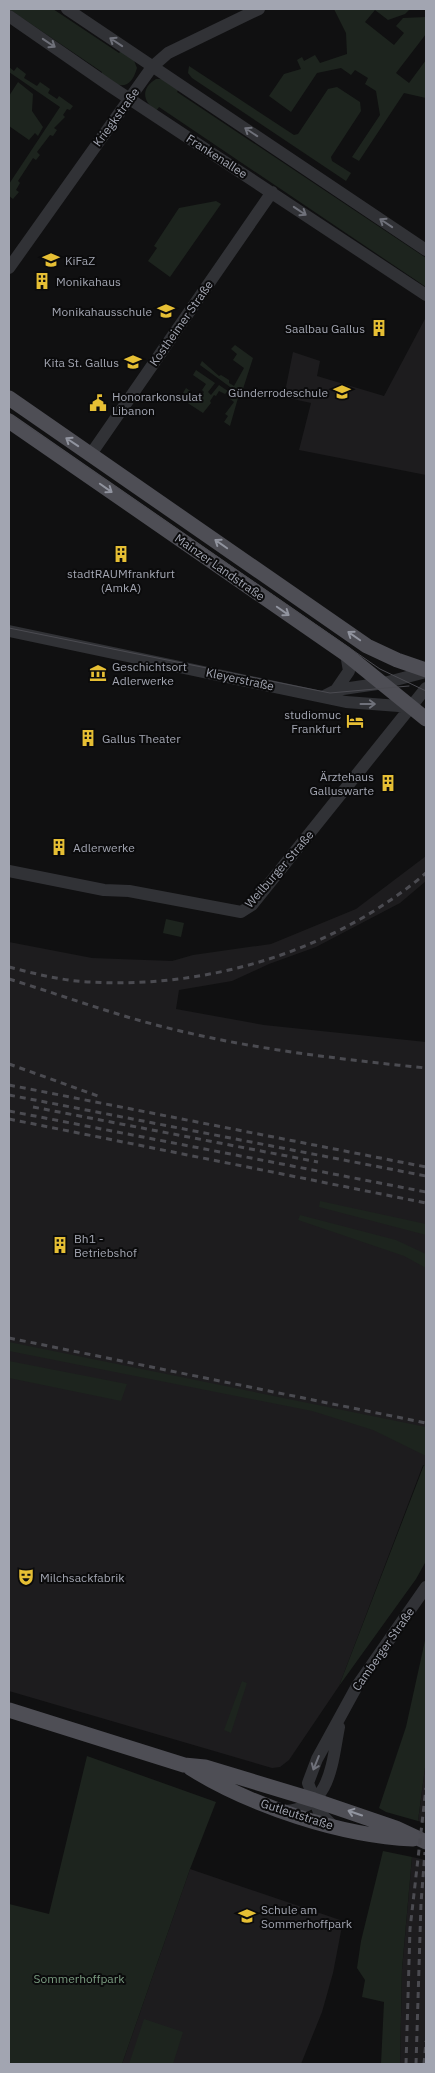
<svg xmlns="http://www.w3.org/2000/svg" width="435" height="2073" viewBox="0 0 435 2073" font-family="'IBM Plex Sans',sans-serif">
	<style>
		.built { fill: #1d1c1e }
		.green { fill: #1d241e }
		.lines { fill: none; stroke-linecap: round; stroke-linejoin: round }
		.minor { stroke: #313236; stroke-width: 12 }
		.major { stroke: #4e4e55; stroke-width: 15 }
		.tram { stroke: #4b4b51; stroke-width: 1 }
		.rail { stroke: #4b4b51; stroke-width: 3; stroke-dasharray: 6 5; stroke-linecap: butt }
		.oneway { stroke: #6f717a }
		.oneway2 { stroke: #91949f }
		.labels { text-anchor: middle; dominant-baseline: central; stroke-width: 4; stroke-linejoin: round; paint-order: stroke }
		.street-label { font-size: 12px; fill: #a2a5b1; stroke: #0b0b0c }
		.poi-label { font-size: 12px; fill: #a2a5b1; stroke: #0b0b0c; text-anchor: start }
		.park-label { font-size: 12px; fill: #7a9c80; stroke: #0b0b0c }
	</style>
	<rect width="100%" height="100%" fill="#101011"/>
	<path class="built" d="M426 317V475L299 450 311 403 284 397 293 352 320 361 317 376 384 396Z
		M426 856V881L400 903 316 947 269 964 232 981 179 990 176 1009 264 1025 426 1042V1466L423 1465 339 1686 289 1760 280 1767 272 1768 9 1691V942L92 958 172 961 193 955 271 944 356 909Z
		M426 1760V1823L418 1821Z
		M412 1857 426 1860V2064H400L402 1969Z
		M190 1869 343 1921 333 1973 322 2012 301 2064H122Z"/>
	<path class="green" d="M9 9H53L119 53 122 50 133 58 137 68C130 92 118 87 101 76L102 72Z
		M334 9H410L405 14 388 20 375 10 365 22 394 45 404 33 396 26 403 18 426 17V34L396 73 409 83 426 60V98L404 93 359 161 352 157 380 115 376 91 365 84 368 78 355 70 351 75 341 68 317 73 291 112 269 96 284 74 301 69 297 60 302 57 304 61 315 55 320 63 347 54 346 33Z
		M189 66 294 135 298 134 328 89 337 87 360 102 361 111 331 157 332 161 351 173 346 181 192 78 188 73Z
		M9 67 14 71 17 67 26 74 24 78 37 86 40 82 50 89 48 93 57 99 59 96 73 106 70 110 67 109 63 115 65 117 54 128 57 130 53 136 50 135 37 152 40 155 36 160 33 158 18 181 20 183 16 190 19 192 13 199 9 196V184L60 107 9 72Z
		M156 79H165L179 88 177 92 426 258V287L159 107 156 111C142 101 141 88 156 79Z
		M18 82 33 94 32 111 43 127 38 136 35 133 29 140 9 126V96Z
		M216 201 221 204 170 277 148 261 157 248 154 246 179 208Z
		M235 345 253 358 241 395 200 365 202 361 219 376 221 375 229 380V383L234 386 244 368 233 360 237 354 231 349Z
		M196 370 215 383 208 392 211 395 219 385 238 398 230 426 224 422 228 416 225 414 234 402 230 399 232 396 227 392 225 394 219 391 216 396 214 395 210 401 211 403 203 413 180 398 186 388 193 393 191 396 198 401 204 392 202 390 206 384 193 375Z
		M166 919 184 923 181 937 163 933Z
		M320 1201 426 1224V1235L319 1207Z
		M300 1215 396 1240 426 1254V1268L404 1256 298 1220Z
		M9 1342 426 1427V1456L373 1430 312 1411 9 1351Z
		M9 1361 127 1384 121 1401 9 1378Z
		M424 1465 426 1466V1561L416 1579 339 1686Z
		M426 1636V1760L418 1821 386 1812 379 1808 406 1727Z
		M242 1681 247 1683 231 1733 224 1730Z
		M87 1756 216 1802 190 1869 122 2064H9V1904L49 1914Z
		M383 1851 412 1857 402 1969 400 2064H381L384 2002 362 1997 365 1980 357 1968 361 1941Z
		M144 2019 183 2032 173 2064H129Z"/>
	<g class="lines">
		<path class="minor" d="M67 9 426 250
			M9 16 110 86 426 295
			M9 268 152 67 168 53 259 9
			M91 454 272 192
			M9 631 346 702 412 707
			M336 690 349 671 346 654
			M324 696 336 690 384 683 426 672
			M9 871 104 890 129 891 241 912 252 905 426 688
			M285 1811C331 1809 332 1762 339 1727
			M333 1826 319 1812 308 1783 317 1759 357 1686 426 1587"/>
		<path class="major" d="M9 398 367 646 397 660 426 670
			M9 421 346 654 426 719
			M9 1710 184 1765 205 1767 314 1800 396 1828 426 1842
			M190 1768C251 1806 341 1836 413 1839"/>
		<path class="tram" d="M9 413 380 669 426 691
			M9 628 330 693 409 686"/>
		<path class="rail" d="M9 967C36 974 63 981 91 982 209 989 336 950 426 873
			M9 979C61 995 112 1014 164 1027 250 1049 338 1059 426 1068
			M9 1064 98 1096
			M9 1085 426 1167
			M9 1095 426 1176
			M33 1107 318 1162
			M9 1111 426 1192
			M9 1119 426 1203
			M9 1338 426 1423
			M406 2064 410 1929 426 1788
			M416 2064 421 1903 425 1852
			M424 2064 426 2041"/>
	</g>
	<defs><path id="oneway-shaft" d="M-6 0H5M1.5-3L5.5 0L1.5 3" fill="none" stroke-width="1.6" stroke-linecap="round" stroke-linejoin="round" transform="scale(1.25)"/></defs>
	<g class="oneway">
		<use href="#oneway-shaft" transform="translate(116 42) rotate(-146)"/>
		<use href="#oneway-shaft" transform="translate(49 43) rotate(34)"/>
		<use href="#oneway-shaft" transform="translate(251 132) rotate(-146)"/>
		<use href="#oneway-shaft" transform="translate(300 211) rotate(34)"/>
		<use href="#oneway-shaft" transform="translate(386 223) rotate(-146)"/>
		<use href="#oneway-shaft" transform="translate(368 704)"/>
		<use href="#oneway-shaft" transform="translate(316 1763) rotate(112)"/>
	</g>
	<g class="oneway2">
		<use href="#oneway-shaft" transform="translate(72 442) rotate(-146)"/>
		<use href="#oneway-shaft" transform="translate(106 488) rotate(35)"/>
		<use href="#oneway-shaft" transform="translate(221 544) rotate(-145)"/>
		<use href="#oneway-shaft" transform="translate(283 611) rotate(35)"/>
		<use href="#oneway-shaft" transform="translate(354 636) rotate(-145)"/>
		<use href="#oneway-shaft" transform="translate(355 1813) rotate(-161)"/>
	</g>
	<defs>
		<g id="school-bare" transform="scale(1.35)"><path d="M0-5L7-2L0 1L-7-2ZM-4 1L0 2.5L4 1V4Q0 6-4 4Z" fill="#e6bf34" stroke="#0b0b0c" stroke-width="2.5" paint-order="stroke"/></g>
		<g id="building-bare" transform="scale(1.35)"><path d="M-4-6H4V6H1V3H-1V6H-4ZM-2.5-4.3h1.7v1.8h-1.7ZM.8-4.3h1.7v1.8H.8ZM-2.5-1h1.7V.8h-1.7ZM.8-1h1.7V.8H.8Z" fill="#e6bf34" stroke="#0b0b0c" stroke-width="2.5" paint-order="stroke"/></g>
		<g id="civic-bare" transform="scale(1.35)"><path d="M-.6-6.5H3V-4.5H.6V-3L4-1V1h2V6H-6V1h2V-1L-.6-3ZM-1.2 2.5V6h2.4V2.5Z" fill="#e6bf34" stroke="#0b0b0c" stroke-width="2.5" paint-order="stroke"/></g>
		<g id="museum-bare" transform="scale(1.35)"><path d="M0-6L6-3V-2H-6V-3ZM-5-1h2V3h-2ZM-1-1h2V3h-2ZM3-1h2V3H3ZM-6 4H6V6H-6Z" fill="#e6bf34" stroke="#0b0b0c" stroke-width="2.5" paint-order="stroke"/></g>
		<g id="hotel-bare" transform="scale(1.35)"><path d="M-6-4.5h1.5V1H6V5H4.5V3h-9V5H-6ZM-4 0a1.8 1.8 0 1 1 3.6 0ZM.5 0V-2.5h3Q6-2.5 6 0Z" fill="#e6bf34" stroke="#0b0b0c" stroke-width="2.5" paint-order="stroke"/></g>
		<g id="theatre-bare" transform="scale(1.35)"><path d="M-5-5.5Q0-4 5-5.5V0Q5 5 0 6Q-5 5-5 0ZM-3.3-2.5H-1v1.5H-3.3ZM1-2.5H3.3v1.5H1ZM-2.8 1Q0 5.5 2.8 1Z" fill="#e6bf34" stroke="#0b0b0c" stroke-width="2.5" paint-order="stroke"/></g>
	</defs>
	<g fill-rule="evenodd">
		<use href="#school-bare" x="51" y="260"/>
		<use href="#building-bare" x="42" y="281"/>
		<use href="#school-bare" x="166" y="311"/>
		<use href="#building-bare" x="379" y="328"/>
		<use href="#school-bare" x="133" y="362"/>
		<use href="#school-bare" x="342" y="392"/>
		<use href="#civic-bare" x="98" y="403"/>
		<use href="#building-bare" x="121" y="554"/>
		<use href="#museum-bare" x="98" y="673"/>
		<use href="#hotel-bare" x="355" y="721"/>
		<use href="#building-bare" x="88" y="738"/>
		<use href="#building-bare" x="388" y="783"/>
		<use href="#building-bare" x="59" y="847"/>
		<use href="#building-bare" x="60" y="1245"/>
		<use href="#theatre-bare" x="26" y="1577"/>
		<use href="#school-bare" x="247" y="1916"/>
	</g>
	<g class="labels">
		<g class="street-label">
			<text transform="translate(116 117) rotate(-54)">Kriegkstraße</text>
			<text transform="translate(217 156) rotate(33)">Frankenallee</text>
			<text transform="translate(181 323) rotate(-55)">Kostheimer Straße</text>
			<text transform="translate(220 567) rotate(35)">Mainzer Landstraße</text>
			<text transform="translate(240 679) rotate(12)">Kleyerstraße</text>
			<text transform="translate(279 869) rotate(-49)">Weilburger Straße</text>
			<text transform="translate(383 1649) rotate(-55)">Camberger Straße</text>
			<text transform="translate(297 1814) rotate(18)">Gutleutstraße</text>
		</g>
		<g class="poi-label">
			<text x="65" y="260">KiFaZ</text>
			<text x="56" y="281">Monikahaus</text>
			<text x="152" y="311" text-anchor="end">Monikahausschule</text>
			<text x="365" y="328" text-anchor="end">Saalbau Gallus</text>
			<text x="119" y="362" text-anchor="end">Kita St. Gallus</text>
			<text x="328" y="392" text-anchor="end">Günderrodeschule</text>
			<text x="112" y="396">Honorarkonsulat<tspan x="112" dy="14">Libanon</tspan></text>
			<text x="121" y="573" text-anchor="middle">stadtRAUMfrankfurt<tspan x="121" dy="14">(AmkA)</tspan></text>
			<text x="112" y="666">Geschichtsort<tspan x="112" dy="14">Adlerwerke</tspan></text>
			<text x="341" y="714" text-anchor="end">studiomuc<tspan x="341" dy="14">Frankfurt</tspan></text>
			<text x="102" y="738">Gallus Theater</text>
			<text x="374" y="776" text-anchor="end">Ärztehaus<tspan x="374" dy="14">Galluswarte</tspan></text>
			<text x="73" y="847">Adlerwerke</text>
			<text x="74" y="1238">Bh1 -<tspan x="74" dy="14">Betriebshof</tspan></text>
			<text x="40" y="1577">Milchsackfabrik</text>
			<text x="261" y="1909">Schule am<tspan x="261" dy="14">Sommerhoffpark</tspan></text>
		</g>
		<g class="park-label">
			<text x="79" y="1978">Sommerhoffpark</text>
		</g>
	</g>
	<rect width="435" height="2073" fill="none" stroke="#a2a5b1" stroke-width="20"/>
</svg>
